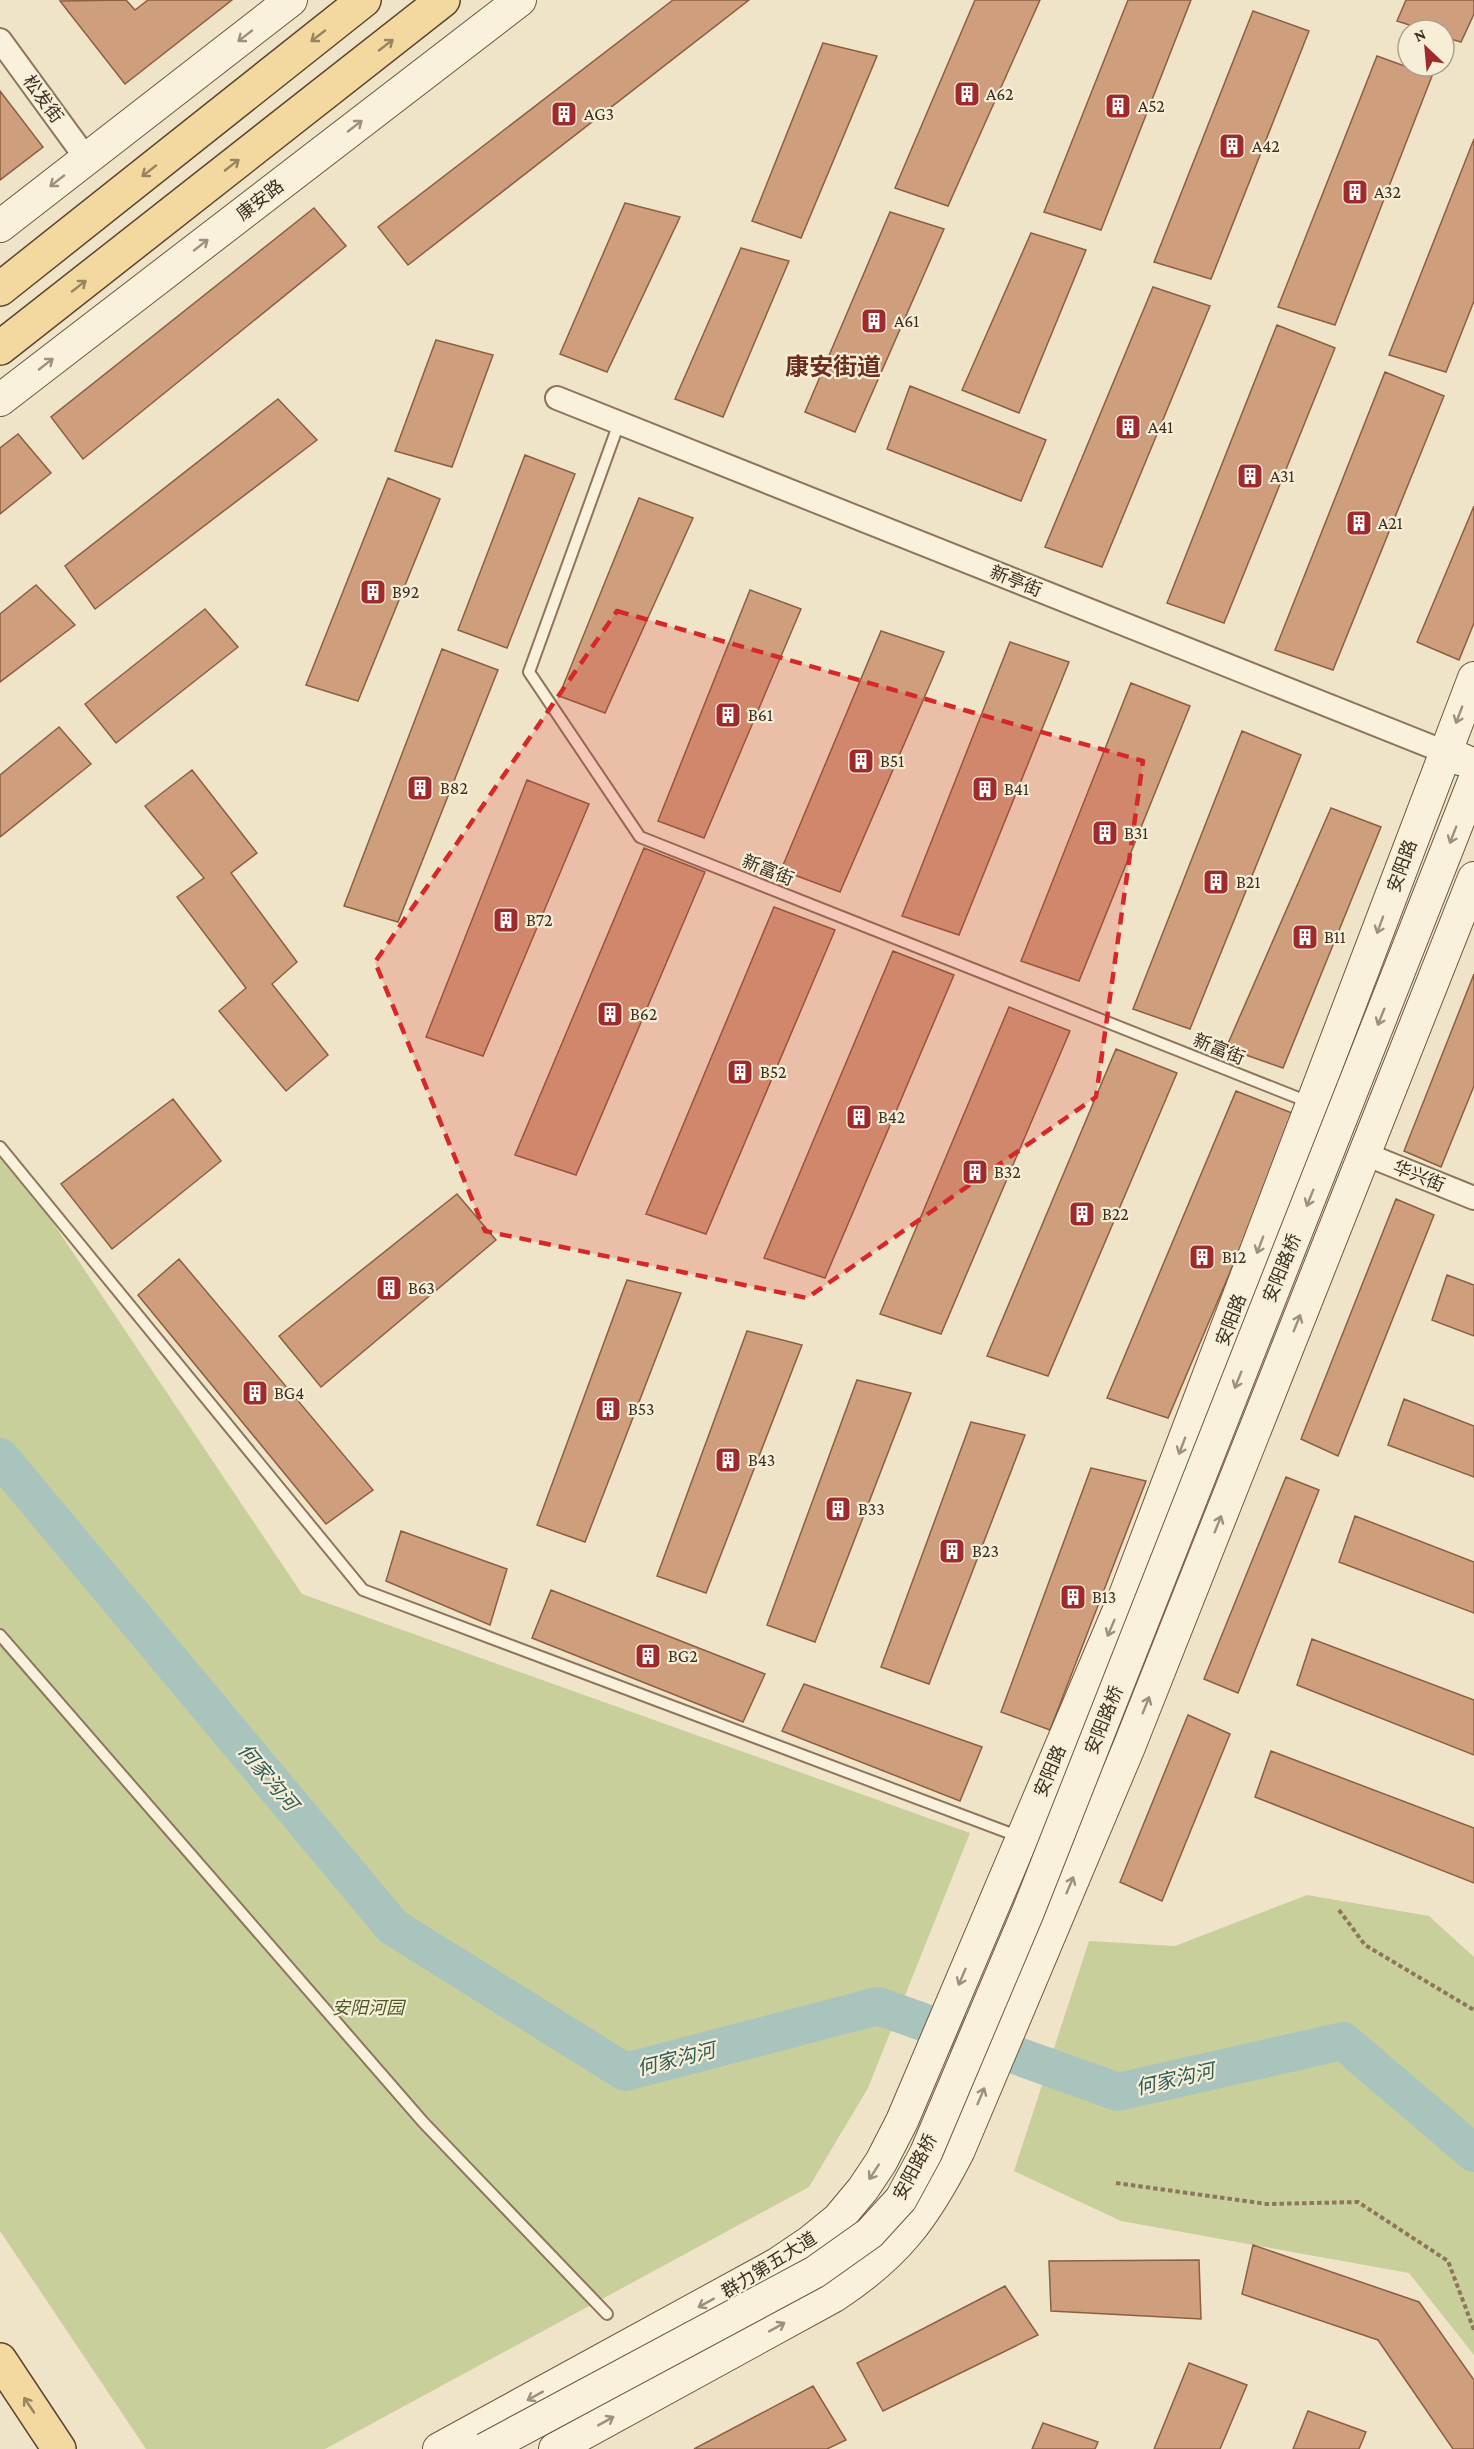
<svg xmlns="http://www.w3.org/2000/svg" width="1474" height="2449" viewBox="0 0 1474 2449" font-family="'Crimson Pro','Noto Sans SC',serif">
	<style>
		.green { fill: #c9cf9b }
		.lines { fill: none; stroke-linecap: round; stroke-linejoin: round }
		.river { stroke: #a9c4bc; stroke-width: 38 }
		.building { fill: #cf9f7d; stroke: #8d5f41; stroke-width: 1.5 }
		.lane-casing { stroke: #8d765c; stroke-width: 14 }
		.street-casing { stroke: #8d765c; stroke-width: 26 }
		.secondary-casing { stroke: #6f573f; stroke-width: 34 }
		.primary-casing { stroke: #5b4430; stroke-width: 36 }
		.path { stroke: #8d765c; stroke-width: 4; stroke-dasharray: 4.5 3; stroke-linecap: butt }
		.lane { stroke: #faf1dc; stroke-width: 10 }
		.street { stroke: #faf1dc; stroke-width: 22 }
		.secondary { stroke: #faf1dc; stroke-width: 32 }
		.primary { stroke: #f3d9a0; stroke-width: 33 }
		.secondary-bridge-casing { stroke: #6f573f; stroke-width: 34; stroke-linecap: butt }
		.secondary-bridge { stroke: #faf1dc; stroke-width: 32 }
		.oneway { stroke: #9c907e }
		.oneway2 { stroke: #988460 }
		.marked { fill: #d62828; fill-opacity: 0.2; stroke: #d62828; stroke-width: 4.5; stroke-dasharray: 12 8; stroke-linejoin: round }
		.labels { text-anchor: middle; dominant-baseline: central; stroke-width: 4.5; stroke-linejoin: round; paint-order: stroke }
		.poi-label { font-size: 18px; fill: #3d2e20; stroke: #f7eed8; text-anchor: start }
		.street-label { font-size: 18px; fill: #3d2e20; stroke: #f7eed8 }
		.park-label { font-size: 18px; font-style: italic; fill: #4d5a26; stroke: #f7eed8 }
		.water-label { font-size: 20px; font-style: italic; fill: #2f5d5a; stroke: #f7eed8 }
		.district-label { font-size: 24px; font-weight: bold; fill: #6b2e1e; stroke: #f7eed8 }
	</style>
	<rect width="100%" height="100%" fill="#f0e4c8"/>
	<path class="green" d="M0 1150 33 1193 302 1594 970 1833 868 2088 809 2187 325 2449H146L0 2231Z
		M1307 1895 1429 1916 1474 1957V2355L1409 2273 1121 2221 1014 2171 1089 1941 1175 1946Z"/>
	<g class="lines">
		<path class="river" d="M0 1457 393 1927 625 2072 878 2006 1118 2092 1343 2041 1474 2153"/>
	</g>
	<path class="building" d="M126 0 135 10 148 0H232L125 84 60 1Z
		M673 0H749L408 265 378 227Z
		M975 0H1040L948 206 895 188Z
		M1128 0H1191L1101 230 1044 212Z
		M1406 0H1474V14L1461 42 1444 37V30H1425L1397 21Z
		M1253 11 1309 31 1211 279 1154 262Z
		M823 43 877 56 801 238 752 221Z
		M1377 56 1432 76 1335 325 1278 307Z
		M0 91 43 147 0 180Z
		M1474 139V301L1446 372 1389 355Z
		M625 203 680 217 607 372 560 354Z
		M314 208 346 246 83 459 51 417Z
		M890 212 944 229 855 432 805 412Z
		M1031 233 1086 250 1019 413 962 390Z
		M741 248 789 261 723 417 675 399Z
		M1153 287 1210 306 1102 567 1045 547Z
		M1277 325 1335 348 1224 623 1167 603Z
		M436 340 493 355 452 467 395 451Z
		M1385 372 1444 396 1333 670 1275 650Z
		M910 386 1046 440 1021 501 887 449Z
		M278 399 317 440 95 609 65 566Z
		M18 434 51 473 0 514V448Z
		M525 455 575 474 507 648 458 630Z
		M388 478 440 499 358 701 306 685Z
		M639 498 693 518 605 713 559 696Z
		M1474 506V623L1459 660 1417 642Z
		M36 585 75 625 0 682V614Z
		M750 590 801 609 704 838 658 821Z
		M205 609 238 647 116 743 85 704Z
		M881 631 944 652 840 892 781 870Z
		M1010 642 1069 662 959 935 902 916Z
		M442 649 498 670 398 922 344 906Z
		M1131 683 1190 706 1079 981 1021 961Z
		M59 727 91 764 0 837V775Z
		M1242 731 1301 755 1190 1029 1133 1009Z
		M192 770 257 853 231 873 297 962 272 984 328 1055 286 1091 219 1011 246 988 177 897 204 878 145 806Z
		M527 780 589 804 483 1056 426 1037Z
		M1331 808 1381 827 1283 1068 1226 1048Z
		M644 848 705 872 576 1175 515 1155Z
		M774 907 835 930 706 1234 646 1214Z
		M893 951 954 975 825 1278 764 1258Z
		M1474 974V1086L1441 1167 1404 1151Z
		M1009 1007 1070 1031 941 1334 880 1314Z
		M1116 1049 1177 1073 1048 1376 987 1356Z
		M1236 1091 1297 1115 1168 1418 1107 1398Z
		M173 1099 221 1161 112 1249 61 1184Z
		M457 1194 496 1240 321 1387 279 1336Z
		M1396 1199 1434 1215 1338 1456 1301 1439Z
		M179 1259 373 1490 326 1524 138 1295Z
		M1447 1275 1474 1285V1336L1432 1320Z
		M627 1280 681 1293 585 1542 537 1525Z
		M747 1331 802 1345 706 1593 657 1576Z
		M857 1380 911 1393 815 1642 767 1625Z
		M1404 1399 1474 1426V1477L1388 1445Z
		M971 1422 1025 1435 929 1684 881 1667Z
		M1091 1468 1146 1481 1050 1730 1001 1712Z
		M1286 1477 1319 1490 1238 1693 1204 1679Z
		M1355 1516 1474 1562V1613L1339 1562Z
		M401 1531 507 1569 490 1625 386 1581Z
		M551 1590 765 1674 743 1722 532 1638Z
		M1312 1639 1474 1700V1755L1297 1685Z
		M804 1684 982 1747 960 1801 782 1731Z
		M1188 1715 1230 1734 1162 1901 1120 1882Z
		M1271 1751 1474 1828V1883L1255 1797Z
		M1253 2245 1419 2302 1474 2380V2449H1453L1378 2340 1242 2294Z
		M1199 2260 1201 2319 1051 2311 1049 2261Z
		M1005 2286 1038 2335 883 2411 857 2363Z
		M1189 2363 1247 2385 1220 2449H1154Z
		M813 2386 846 2440 827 2449H694Z
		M1308 2411 1366 2432 1359 2449H1293Z
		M1043 2423 1098 2442 1095 2449H1032Z"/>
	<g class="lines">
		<g class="lane-casing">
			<path id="lane" d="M619 423 529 672 640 837 1311 1103
				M0 1147 363 1590 1020 1837
				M0 1635 423 2122 607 2314"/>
		</g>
		<g class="street-casing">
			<path id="street" d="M0 40 86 158
				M557 398 1445 752
				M1365 1154 1474 1198"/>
		</g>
		<g class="secondary-casing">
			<path id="secondary" d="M0 226 291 0
				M0 400 520 0
				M1445 752 1474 765
				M439 2449 777 2264 811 2241 838 2219 863 2189 881 2162 902 2121 1124 1598 1474 678
				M555 2449 834 2296C897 2255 925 2217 959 2150L1129 1747 1474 878"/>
		</g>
		<g class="primary-casing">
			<path id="primary" d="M0 289 364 0
				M0 348 443 0
				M0 2360 59 2449"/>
		</g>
		<path class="path" d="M1339 1910 1365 1945 1474 2010
			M1116 2183 1267 2204 1358 2202 1448 2261 1474 2330"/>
		<use href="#lane" class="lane"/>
		<use href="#street" class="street"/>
		<use href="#secondary" class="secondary"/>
		<use href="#primary" class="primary"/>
		<g class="secondary-bridge-casing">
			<path id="secondary-bridge" d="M485 2449 815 2272 870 2233 901 2199 926 2153 1028 1912 1474 781"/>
		</g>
		<use href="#secondary-bridge" class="secondary-bridge"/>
	</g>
	<defs><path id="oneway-shaft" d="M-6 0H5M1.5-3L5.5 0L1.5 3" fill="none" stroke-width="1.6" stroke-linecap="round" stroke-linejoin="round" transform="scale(1.5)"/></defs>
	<g class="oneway">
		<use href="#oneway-shaft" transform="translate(245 36) rotate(142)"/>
		<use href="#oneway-shaft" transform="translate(355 126) rotate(-38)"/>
		<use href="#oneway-shaft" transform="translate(57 181) rotate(142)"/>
		<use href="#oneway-shaft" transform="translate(201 245) rotate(-38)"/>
		<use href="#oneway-shaft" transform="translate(46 364) rotate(-38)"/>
		<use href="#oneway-shaft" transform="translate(1459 715) rotate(111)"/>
		<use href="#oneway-shaft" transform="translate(1453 835) rotate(111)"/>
		<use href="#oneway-shaft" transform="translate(1380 925) rotate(110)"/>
		<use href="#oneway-shaft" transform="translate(1381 1017) rotate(112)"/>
		<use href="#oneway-shaft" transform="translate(1310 1198) rotate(112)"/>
		<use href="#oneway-shaft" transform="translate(1260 1245) rotate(111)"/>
		<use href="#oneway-shaft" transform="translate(1297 1323) rotate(-68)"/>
		<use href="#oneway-shaft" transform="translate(1238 1380) rotate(112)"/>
		<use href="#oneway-shaft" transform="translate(1182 1446) rotate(111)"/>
		<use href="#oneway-shaft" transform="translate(1218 1524) rotate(-68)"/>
		<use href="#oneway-shaft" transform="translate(1111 1628) rotate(113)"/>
		<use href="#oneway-shaft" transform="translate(1146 1705) rotate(-68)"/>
		<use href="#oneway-shaft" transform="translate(1070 1885) rotate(-67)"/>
		<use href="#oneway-shaft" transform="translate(962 1977) rotate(113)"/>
		<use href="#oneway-shaft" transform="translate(981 2096) rotate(-67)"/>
		<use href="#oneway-shaft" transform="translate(874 2172) rotate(123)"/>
		<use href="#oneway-shaft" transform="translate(706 2303) rotate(151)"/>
		<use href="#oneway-shaft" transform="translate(777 2327) rotate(-29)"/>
		<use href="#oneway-shaft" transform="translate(535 2396) rotate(151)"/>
		<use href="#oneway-shaft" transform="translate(606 2421) rotate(-29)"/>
	</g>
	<g class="oneway2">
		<use href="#oneway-shaft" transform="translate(318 36) rotate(142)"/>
		<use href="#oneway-shaft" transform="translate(386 45) rotate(-38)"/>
		<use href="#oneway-shaft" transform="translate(232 165) rotate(-38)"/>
		<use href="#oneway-shaft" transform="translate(149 171) rotate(142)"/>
		<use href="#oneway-shaft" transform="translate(79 286) rotate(-38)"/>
		<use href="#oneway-shaft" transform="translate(29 2405) rotate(-124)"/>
	</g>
	<path class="marked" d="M617 611 1143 761 1096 1097 807 1298 485 1231 375 962Z"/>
	<defs>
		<g id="building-square" transform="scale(1.35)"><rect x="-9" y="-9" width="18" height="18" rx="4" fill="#9e2a2b" stroke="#f7eed8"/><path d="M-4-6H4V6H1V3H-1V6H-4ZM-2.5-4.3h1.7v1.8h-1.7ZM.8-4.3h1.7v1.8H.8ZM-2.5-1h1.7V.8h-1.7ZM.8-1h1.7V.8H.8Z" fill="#fff"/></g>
	</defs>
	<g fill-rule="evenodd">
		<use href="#building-square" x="967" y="94"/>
		<use href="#building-square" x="1118" y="106"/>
		<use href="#building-square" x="564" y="114"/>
		<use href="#building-square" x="1232" y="146"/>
		<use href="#building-square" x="1355" y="192"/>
		<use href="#building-square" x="874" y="321"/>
		<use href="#building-square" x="1128" y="427"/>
		<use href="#building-square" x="1250" y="476"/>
		<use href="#building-square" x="1359" y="523"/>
		<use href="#building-square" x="373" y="592"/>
		<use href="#building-square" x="728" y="715"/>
		<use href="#building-square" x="861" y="761"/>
		<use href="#building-square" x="420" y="788"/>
		<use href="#building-square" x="985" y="789"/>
		<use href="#building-square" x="1105" y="833"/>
		<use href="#building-square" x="1216" y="882"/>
		<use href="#building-square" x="506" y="920"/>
		<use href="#building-square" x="1305" y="937"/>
		<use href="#building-square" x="610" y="1014"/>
		<use href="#building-square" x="740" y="1072"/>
		<use href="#building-square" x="859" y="1117"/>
		<use href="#building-square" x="975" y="1172"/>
		<use href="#building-square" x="1082" y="1214"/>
		<use href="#building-square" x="1202" y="1257"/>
		<use href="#building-square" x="389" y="1288"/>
		<use href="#building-square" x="255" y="1393"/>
		<use href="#building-square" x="608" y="1409"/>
		<use href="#building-square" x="728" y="1460"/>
		<use href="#building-square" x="838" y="1509"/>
		<use href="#building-square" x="952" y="1551"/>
		<use href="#building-square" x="1073" y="1597"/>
		<use href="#building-square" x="648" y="1656"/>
	</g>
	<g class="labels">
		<g class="poi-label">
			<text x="986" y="94">A62</text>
			<text x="1138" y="106">A52</text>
			<text x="584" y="114">AG3</text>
			<text x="1252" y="146">A42</text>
			<text x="1374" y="192">A32</text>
			<text x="894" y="321">A61</text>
			<text x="1148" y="427">A41</text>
			<text x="1270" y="476">A31</text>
			<text x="1378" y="523">A21</text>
			<text x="392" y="592">B92</text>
			<text x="748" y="715">B61</text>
			<text x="880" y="761">B51</text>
			<text x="440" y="788">B82</text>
			<text x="1004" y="789">B41</text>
			<text x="1124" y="833">B31</text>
			<text x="1236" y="882">B21</text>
			<text x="526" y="920">B72</text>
			<text x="1324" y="937">B11</text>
			<text x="630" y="1014">B62</text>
			<text x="760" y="1072">B52</text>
			<text x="878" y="1117">B42</text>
			<text x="994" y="1172">B32</text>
			<text x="1102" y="1214">B22</text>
			<text x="1222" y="1257">B12</text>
			<text x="408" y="1288">B63</text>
			<text x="274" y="1393">BG4</text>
			<text x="628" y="1409">B53</text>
			<text x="748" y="1460">B43</text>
			<text x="858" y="1509">B33</text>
			<text x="972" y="1551">B23</text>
			<text x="1092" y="1597">B13</text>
			<text x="668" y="1656">BG2</text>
		</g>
		<g class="street-label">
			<text transform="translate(43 99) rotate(54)">松发街</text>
			<text transform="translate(260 200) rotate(-38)">康安路</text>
			<text transform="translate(1016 581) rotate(22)">新亭街</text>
			<text transform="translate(1402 866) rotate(-70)">安阳路</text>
			<text transform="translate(768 870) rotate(22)">新富街</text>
			<text transform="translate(1219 1049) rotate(22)">新富街</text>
			<text transform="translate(1419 1176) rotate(22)">华兴街</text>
			<text transform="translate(1282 1268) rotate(-68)">安阳路桥</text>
			<text transform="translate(1231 1320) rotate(-69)">安阳路</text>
			<text transform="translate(1104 1720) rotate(-68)">安阳路桥</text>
			<text transform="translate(1050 1771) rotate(-67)">安阳路</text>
			<text transform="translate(915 2167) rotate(-62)">安阳路桥</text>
			<text transform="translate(769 2265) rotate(-32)">群力第五大道</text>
		</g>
		<g class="park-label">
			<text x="368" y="2008">安阳河园</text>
		</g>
		<g class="water-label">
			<text transform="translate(268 1777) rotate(50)">何家沟河</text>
			<text transform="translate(676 2059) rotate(-14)">何家沟河</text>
			<text transform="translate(1175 2079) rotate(-13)">何家沟河</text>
		</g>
		<g class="district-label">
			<text x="833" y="366">康安街道</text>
		</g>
	</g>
	<g transform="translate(1426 48) rotate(334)"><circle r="28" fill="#f7eed8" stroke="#ada18e" stroke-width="1.5"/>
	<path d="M0-4.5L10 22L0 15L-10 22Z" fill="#9e2a2b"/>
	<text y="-9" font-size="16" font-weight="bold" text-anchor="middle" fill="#3d2e20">N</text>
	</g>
</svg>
